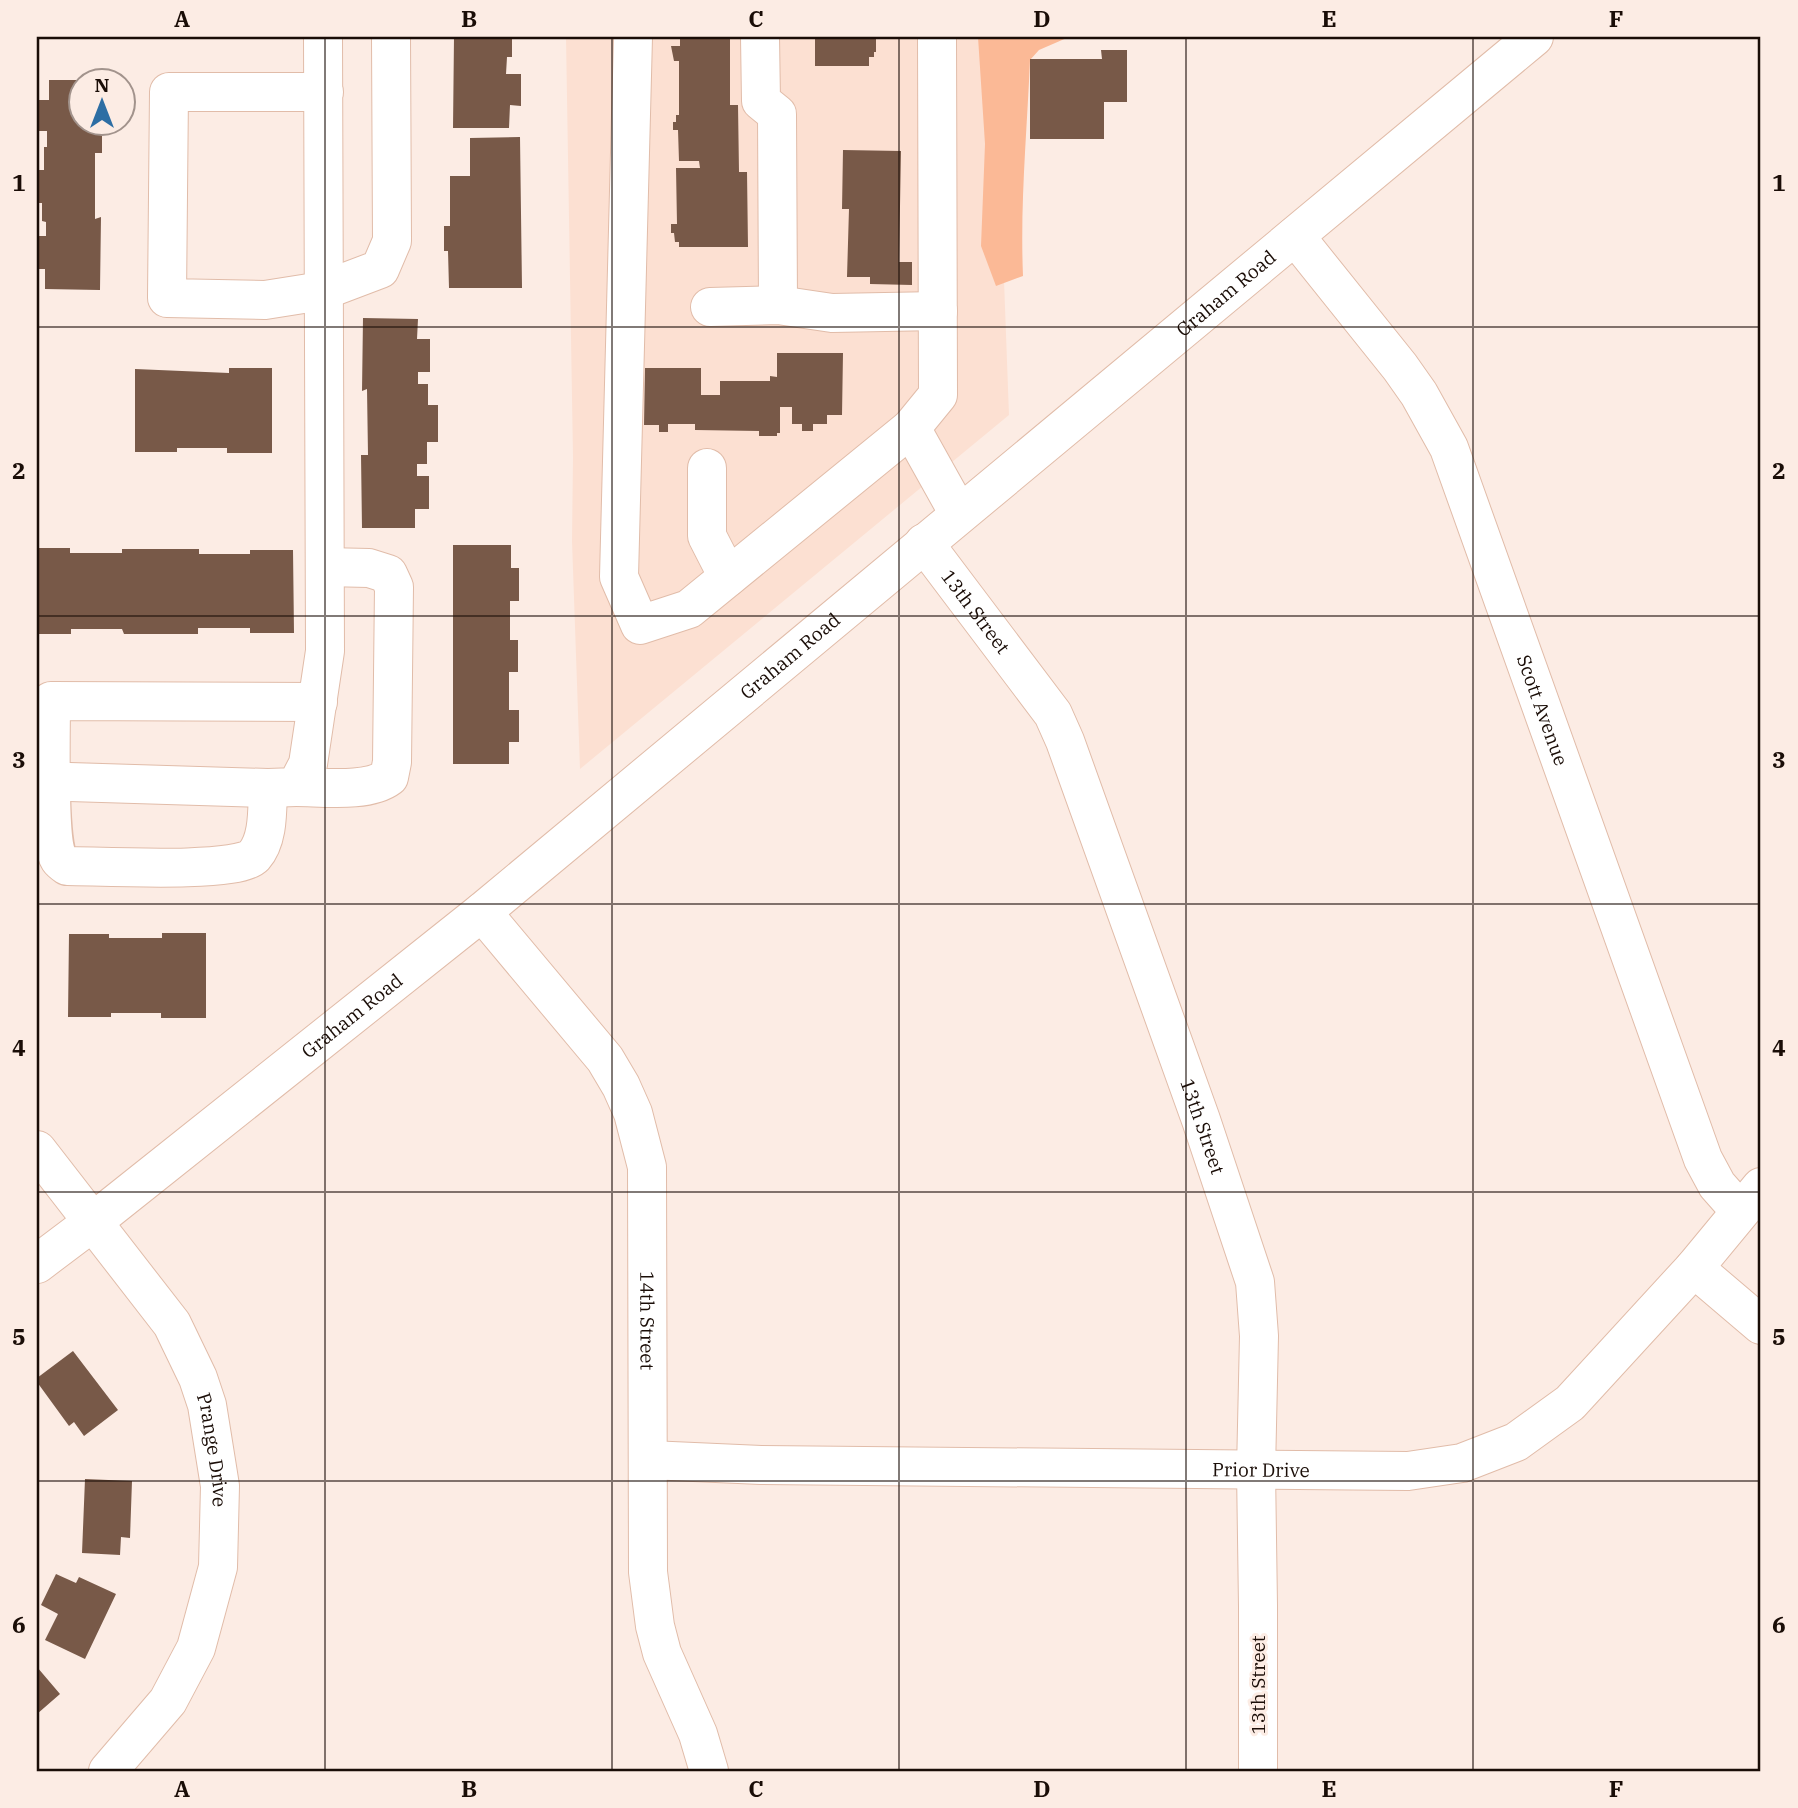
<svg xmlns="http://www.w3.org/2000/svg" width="1798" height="1808" viewBox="0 0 1798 1808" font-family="'IBM Plex Serif',serif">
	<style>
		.built { fill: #fce0d2 }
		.green { fill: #fbb996 }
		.building { fill: #785948 }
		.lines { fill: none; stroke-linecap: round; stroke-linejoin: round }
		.minor-casing { stroke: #e1bca9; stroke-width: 40 }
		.major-casing { stroke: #e1bca9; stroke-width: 40 }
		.minor { stroke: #fff; stroke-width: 38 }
		.major { stroke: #fff; stroke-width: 38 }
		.grid { fill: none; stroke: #1a0d07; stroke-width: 2; stroke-opacity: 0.55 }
		.labels { text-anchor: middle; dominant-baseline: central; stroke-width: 6; stroke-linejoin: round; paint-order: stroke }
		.street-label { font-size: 19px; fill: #1a0d07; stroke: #fcece4 }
		.neatline { fill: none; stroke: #1a0d07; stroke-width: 2.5 }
		.grid-label { font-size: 23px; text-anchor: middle; font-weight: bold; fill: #1a0d07 }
	</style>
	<rect width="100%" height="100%" fill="#fcece4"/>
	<path class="built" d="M566 37H995L1009 415 580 769 572 541 573 457Z"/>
	<path class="green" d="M978 37H1069L1039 50 1030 60C1027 132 1020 204 1023 276L996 286 981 246 985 144Z"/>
	<path class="building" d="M454 37H512V57H507L506 74H521V106L510 105 509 128H453Z
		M680 37H730V105H738L739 172H747L748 247H679V242H675L674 233H671V224H677L676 168H700L699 161H679L678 130H673V122H676V115H679V61H674L671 46H680Z
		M815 37H870V39H876V52H874V57H869V66H815Z
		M1101 50H1127V102H1104V139H1030V59H1102Z
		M49 80H80V122H102V153H95V219L101 217 100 290 45 289V269H37V236H46V222L42 221V203H37V170H44V147H47V131H37V100H49Z
		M520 137 522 288H449L448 251H444V226H450V176H470V138Z
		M843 150 901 151 899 262H912V285L870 284V277H847L849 209H842Z
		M363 318 418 319 417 339H430V372H418V384H428V405H438V442H427V464H417V476H429V509H415V528H362L361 455H368L367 389 362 391Z
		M777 353H843L842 415H827V424H813V431H802V424H792V407H780V433H777V436H759V431L695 430V424H668V432H659V425H644L645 368H701V395H720V381H770V376L777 377Z
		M229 368H272V453H227V448H177V452H135V369L229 373Z
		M453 545H511V568H519V601H510V640H518V672H509V710H519V742H509V764H453Z
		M37 548H70V553H122V549H199V554H250V550H293L294 633H250V628H198V634H124L122 629H71V634H37Z
		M162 933H206V1018H161V1013H111V1017H68L69 934H109V938H162Z
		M73 1351 118 1410 84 1436 74 1422 69 1426 37 1382V1378Z
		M85 1479 132 1481 130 1538 121 1537 120 1555 82 1553Z
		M56 1574 76 1583 79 1577 116 1594 85 1659 45 1640 58 1614 41 1605Z
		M37 1667 60 1694 37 1714Z"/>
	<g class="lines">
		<g class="minor-casing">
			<g id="minor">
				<path d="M633 37 619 577 640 625 689 609 911 428 938 395 937 37"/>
				<path d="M760 37 761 101 777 114 778 305"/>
				<path d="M324 92H169L167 298 265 300 322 291 380 269 392 241 391 37"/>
				<path id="s1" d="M1295 236 1400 367 1419 394 1449 448 1703 1159 1717 1185 1740 1211"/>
				<path d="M710 307 778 305 832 313 938 311"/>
				<path d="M911 428 959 514"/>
				<path d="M707 468V536L728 577"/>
				<path id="s2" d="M924 543 1053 714 1065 741 1201 1120 1255 1282 1259 1336 1256 1470 1258 1606V1771"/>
				<path d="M37 781 268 788 296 787 308 764 325 651 323 37"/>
				<path d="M296 787C322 787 368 793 389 777L392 762 394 587 388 574 369 568 325 567"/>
				<path d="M268 788C267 809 269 839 254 856 237 874 98 866 67 866 64 864 61 862 59 859 48 843 51 727 51 701L318 702"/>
				<path id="s3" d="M482 912 605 1059 621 1086 633 1113 647 1167 648 1572 655 1626 662 1653 698 1734 709 1771"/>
				<path id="s4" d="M37 1150 172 1324 198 1378 207 1405 220 1486 218 1567 196 1648 168 1701 108 1771"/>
				<path d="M1694 1268 1761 1325"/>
				<path id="s5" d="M649 1460 761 1465 1408 1471 1462 1463 1516 1442 1570 1403 1694 1268 1761 1187"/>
			</g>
		</g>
		<g class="major-casing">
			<g id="major">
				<path id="s6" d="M37 1264 94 1221 482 912 1534 37"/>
			</g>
		</g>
		<use href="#minor" class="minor"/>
		<use href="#major" class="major"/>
	</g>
	<path class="grid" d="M325 37V1771M612 37V1771M899 37V1771M1186 37V1771M1473 37V1771M37 327H1761M37 616H1761M37 904H1761M37 1192H1761M37 1481H1761"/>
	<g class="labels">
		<g class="street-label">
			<text stroke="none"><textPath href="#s6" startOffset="1535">Graham Road</textPath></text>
			<text stroke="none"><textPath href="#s2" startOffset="86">13th Street</textPath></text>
			<text stroke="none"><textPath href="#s6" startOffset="968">Graham Road</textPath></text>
			<text stroke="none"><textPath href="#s1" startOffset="541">Scott Avenue</textPath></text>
			<text stroke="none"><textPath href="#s6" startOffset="401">Graham Road</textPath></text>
			<text stroke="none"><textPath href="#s2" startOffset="653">13th Street</textPath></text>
			<text stroke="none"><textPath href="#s3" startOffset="462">14th Street</textPath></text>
			<text stroke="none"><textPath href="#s4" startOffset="354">Prange Drive</textPath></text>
			<text stroke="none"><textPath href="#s5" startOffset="612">Prior Drive</textPath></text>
			<text transform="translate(1258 1685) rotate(-90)">13th Street</text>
		</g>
	</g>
	<rect width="1798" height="1808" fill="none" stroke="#fcece4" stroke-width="77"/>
	<g transform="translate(102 102)"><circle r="33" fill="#fcece4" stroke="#a2938c" stroke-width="2"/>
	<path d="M0-5L12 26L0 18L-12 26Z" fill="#2d6ea4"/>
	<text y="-10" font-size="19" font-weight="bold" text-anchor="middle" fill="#1a0d07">N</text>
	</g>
	<rect x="38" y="38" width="1721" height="1732" class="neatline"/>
	<g class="grid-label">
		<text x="182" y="27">A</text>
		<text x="469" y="27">B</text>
		<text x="756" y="27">C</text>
		<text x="1042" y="27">D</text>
		<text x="1329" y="27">E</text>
		<text x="1616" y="27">F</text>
		<text x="19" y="191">1</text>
		<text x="1779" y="191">1</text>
		<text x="19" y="479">2</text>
		<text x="1779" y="479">2</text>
		<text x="19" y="768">3</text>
		<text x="1779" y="768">3</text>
		<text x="19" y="1056">4</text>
		<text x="1779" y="1056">4</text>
		<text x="19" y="1345">5</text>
		<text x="1779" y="1345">5</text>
		<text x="19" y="1633">6</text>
		<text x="1779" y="1633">6</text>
		<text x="182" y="1797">A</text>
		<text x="469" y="1797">B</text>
		<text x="756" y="1797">C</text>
		<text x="1042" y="1797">D</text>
		<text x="1329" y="1797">E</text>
		<text x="1616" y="1797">F</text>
	</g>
</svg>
